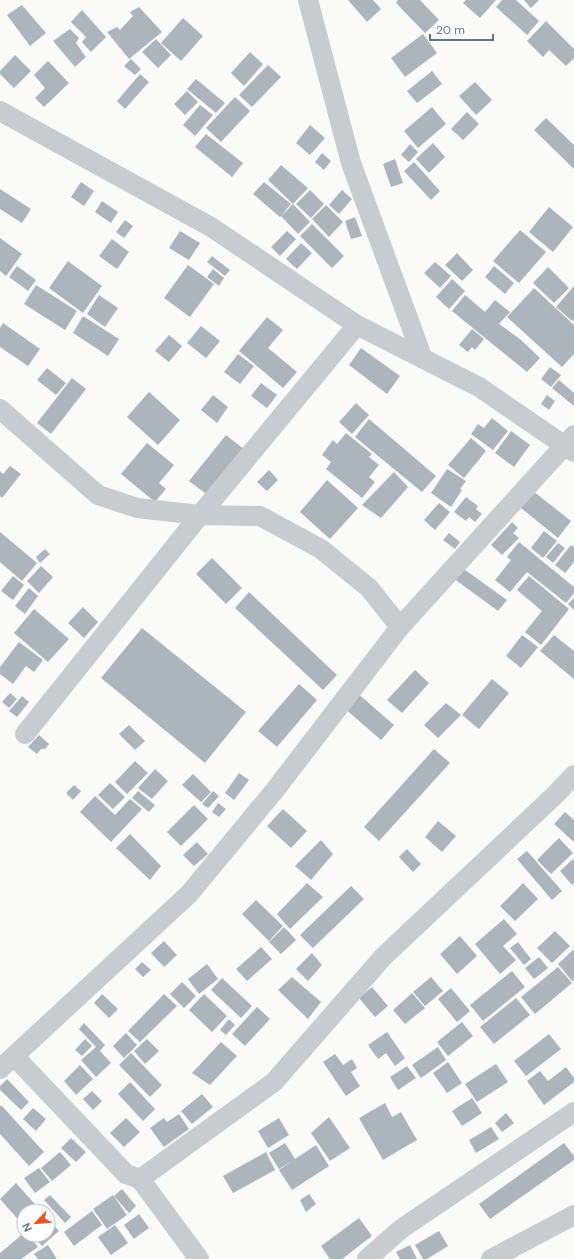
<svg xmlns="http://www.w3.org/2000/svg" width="574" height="1259" viewBox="0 0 574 1259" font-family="'DM Sans',sans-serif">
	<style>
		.building { fill: #acb5bb }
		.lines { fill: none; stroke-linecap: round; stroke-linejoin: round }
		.minor { stroke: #c8cccf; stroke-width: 20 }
	</style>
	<rect width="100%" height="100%" fill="#fafaf8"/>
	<path class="building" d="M348 0H373L381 9 367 22Z
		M398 0H420L439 20 425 33 396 3Z
		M466 0H496L480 18 463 3Z
		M502 0H516L539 21 527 35 496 7Z
		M524 0H539L531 8Z
		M22 5 46 33 30 46 7 15Z
		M139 7 162 32 129 59 107 32 117 27 120 30 133 16 130 12Z
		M82 10 106 37 91 52 82 42 86 37 71 22Z
		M183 18 203 36 181 61 161 43Z
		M546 21 574 49V58L566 66 549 50 543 57 527 41Z
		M70 29 79 38 76 43 86 57 75 67 53 41Z
		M423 34 437 53 405 77 391 58Z
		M156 39 171 55 158 68 142 52Z
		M250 52 263 64 244 86 231 73Z
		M15 55 31 71 14 88 0 74V71Z
		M131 59 141 69 135 75 124 66Z
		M48 61 69 83 44 107 35 98 45 88 34 75Z
		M268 65 281 77 252 107 239 95Z
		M432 71 442 84 417 103 407 91Z
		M140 74 149 82 125 109 117 101Z
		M196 79 225 103 216 113 187 89Z
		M475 82 492 100 476 115 459 96Z
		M187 91 198 102 185 115 174 104Z
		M235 97 250 111 221 142 206 128Z
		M200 105 213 115 195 136 183 125Z
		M432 107 446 124 418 148 404 131Z
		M467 112 479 124 463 140 451 129Z
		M546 118 574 145V169L534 130Z
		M310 125 325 138 310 155 296 143Z
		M206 134 243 163 232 177 195 147Z
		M433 143 445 157 429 173 416 159Z
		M410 144 418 152 409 162 401 155Z
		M322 153 331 161 324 170 315 162Z
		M395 159 403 183 391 187 383 164Z
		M414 162 440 191 431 200 404 171Z
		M281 165 308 188 293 204 268 180Z
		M81 182 94 191 84 206 71 197Z
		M264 182 291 204 280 217 253 194Z
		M0 189 31 209 22 223 0 209Z
		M310 190 324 204 311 218 296 204Z
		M342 190 352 199 339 214 329 205Z
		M102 201 118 212 111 223 95 212Z
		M293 204 310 222 298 234 281 216Z
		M326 205 343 222 329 237 312 219Z
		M549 207 573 227 553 252 529 232Z
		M355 217 362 236 351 239 345 221Z
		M125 220 133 226 124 238 116 232Z
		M312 224 344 256 332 268 300 236Z
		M520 230 546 252 519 283 493 261Z
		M180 231 200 243 189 260 169 248Z
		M287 231 296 239 280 256 271 247Z
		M0 238 22 254 6 276 0 271Z
		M112 239 129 252 117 269 99 256Z
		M301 243 312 253 297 269 286 259Z
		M457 253 473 270 462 281 445 265Z
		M212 256 230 270 225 276 207 262Z
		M68 261 102 286 83 313 49 288Z
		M435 262 451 276 440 288 424 273Z
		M188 265 214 284 190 317 164 298Z
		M17 266 36 280 28 291 9 277Z
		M494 266 514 283 505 294 485 277Z
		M548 267 569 288 554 303 533 283Z
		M213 269 224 278 219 286 207 277Z
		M452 279 465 291 449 309 436 297Z
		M36 285 77 311 65 330 24 304Z
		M574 286V319L572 321 556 307Z
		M534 288 574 325V354L562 367 507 317Z
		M99 295 118 308 105 327 87 314Z
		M465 295 485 312 495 300 510 312 499 324 520 339 540 358 527 372 452 311Z
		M83 316 119 339 108 356 73 333Z
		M267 317 283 330 268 348 297 372 283 388 239 351Z
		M3 323 40 349 28 366 0 347V328Z
		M201 326 220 341 206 358 187 343Z
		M472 329 484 339 475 350 472 347 468 352 459 345Z
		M169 335 182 346 169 362 155 351Z
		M361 348 400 376 387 394 349 365Z
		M238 354 254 366 240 384 224 372Z
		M550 367 561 375 551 387 541 379Z
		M47 368 66 383 56 395 37 380Z
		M72 378 86 389 51 434 37 423Z
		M559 380 574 393V406L552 388Z
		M261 383 277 395 267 408 251 396Z
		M149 392 180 420 158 445 127 417Z
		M213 395 228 407 217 423 201 410Z
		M547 395 555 401 549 410 541 404Z
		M356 403 369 415 352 434 339 422Z
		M492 418 508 431 493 450 471 434 478 424 484 428Z
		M369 419 436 476 422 492 355 437Z
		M511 431 530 445 514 467 495 453Z
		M346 433 372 454 369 457 379 465 369 477 375 482 362 498 326 469 331 462 322 455 333 440 337 444Z
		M226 435 245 450 209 496 189 481Z
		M471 438 486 451 464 478 448 465Z
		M147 443 174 465 159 483 166 489 155 502 121 474Z
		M10 466 21 474 2 498 0 496V471L3 474Z
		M447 469 466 481 460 489 462 490 451 507 431 493Z
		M269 470 278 480 267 491 257 482Z
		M394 472 408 487 381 518 362 505Z
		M327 480 358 508 330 539 300 512Z
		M533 491 571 521 558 538 521 508Z
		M466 497 478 506 476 509 482 514 475 522 469 517 466 521 454 512Z
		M439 503 450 512 435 530 424 520Z
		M512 522 518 528 513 533 519 538 502 555 491 545Z
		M544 531 557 541 543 558 531 548Z
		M0 532 37 563 22 581 0 562Z
		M449 533 460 542 455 549 443 540Z
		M519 542 574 587V593L566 603 527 572 510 592 495 580 511 560 507 557Z
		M558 543 565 548 553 563 546 557Z
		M571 545 574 547V562L565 573 555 565Z
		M45 549 50 554 40 563 36 557Z
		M212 558 242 588 226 604 196 574Z
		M41 566 53 577 39 593 27 581Z
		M461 567 507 600 498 611 453 578Z
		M13 576 24 585 13 600 1 591Z
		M529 576 569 609 541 645 525 632 542 611 517 590Z
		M29 588 38 596 25 614 15 606Z
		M249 592 337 675 323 690 235 608Z
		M574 598V610L568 604Z
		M83 607 98 622 84 638 68 623Z
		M34 609 69 639 48 662 14 633Z
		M142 628 246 712 205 763 101 678Z
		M522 635 538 647 521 668 506 656Z
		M554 635 574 651V679L540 651Z
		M19 642 43 660 34 672 26 666 13 684 0 674V667Z
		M415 670 429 683 402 713 387 700Z
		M492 679 509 693 479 729 462 715Z
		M299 684 317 700 277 747 258 731Z
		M356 692 394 725 381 740 343 707Z
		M10 693 17 699 9 708 2 702Z
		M22 696 29 702 17 717 9 711Z
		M446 703 461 715 438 738 424 725Z
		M129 725 145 741 135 750 119 734Z
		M39 735 49 744 45 749H41L37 754 28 747Z
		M434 749 450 763 379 841 364 827Z
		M135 761 148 773 127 794 115 782Z
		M155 769 168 781 152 799 138 788Z
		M239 773 249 780 234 800 225 793Z
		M193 774 211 792 201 802 182 785Z
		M110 783 125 797 113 809 98 795Z
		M74 785 81 791 73 800 66 793Z
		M138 791 155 805 149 812 132 798Z
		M213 791 219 796 208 808 202 804Z
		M95 796 115 815 130 799 142 809 111 842 80 812Z
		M218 803 226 809 219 817 212 812Z
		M194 805 208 819 181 846 167 832Z
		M283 809 307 831 291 848 267 826Z
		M565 812 574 820V842L554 824Z
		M438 821 456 836 442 852 425 837Z
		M130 834 161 866 150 880 116 848Z
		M559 838 573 853 551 874 537 860Z
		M321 840 333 854 311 880 295 866Z
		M197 842 208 854 194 866 183 855Z
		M407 849 421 864 413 872 399 857Z
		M527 851 562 891 552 900 517 859Z
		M573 859 574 861V882L572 885 560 871Z
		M307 883 323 897 290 929 277 914Z
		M523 883 538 899 515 921 500 906Z
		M351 886 364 899 313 948 300 935Z
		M256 900 283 926 269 941 242 914Z
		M504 919 517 934 503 946 516 960 500 974 475 944Z
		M284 927 296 940 281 954 269 942Z
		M555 931 570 946 552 963 537 948Z
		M460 936 477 956 457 974 440 954Z
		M164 941 177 955 164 967 151 953Z
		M518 942 531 959 524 965 510 948Z
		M261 947 272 959 247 981 236 969Z
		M574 949V980L572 981 558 964Z
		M312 953 322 965 308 981 296 969Z
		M539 957 548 968 534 979 525 968Z
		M142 962 151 970 143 977 135 969Z
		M207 964 218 979 199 994 188 979Z
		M558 967 572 983 535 1014 521 997Z
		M512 971 525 987 483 1021 470 1005Z
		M292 977 321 1002 308 1019 278 990Z
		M431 977 443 991 425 1006 413 992Z
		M222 978 252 1006 241 1018 211 990Z
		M182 982 196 996 184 1008 170 994Z
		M372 987 388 1006 375 1017 359 998Z
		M451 988 470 1011 457 1022 438 999Z
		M412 993 425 1008 405 1024 393 1010Z
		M102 994 118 1009 109 1018 94 1003Z
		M164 994 177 1006 140 1042 128 1031Z
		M204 994 227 1016 212 1032 189 1010Z
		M516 998 530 1015 494 1044 480 1027Z
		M257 1007 270 1019 245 1046 232 1034Z
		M229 1019 235 1025 226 1035 220 1030Z
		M462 1022 473 1036 448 1056 437 1042Z
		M84 1023 105 1045 100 1051 111 1063 96 1077 81 1060 96 1047 79 1029Z
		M387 1032 405 1058 395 1066 386 1053 378 1059 368 1045Z
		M126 1033 137 1045 124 1058 113 1046Z
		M549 1034 561 1049 526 1076 514 1061Z
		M85 1039 92 1046 82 1056 75 1050Z
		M147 1039 159 1051 145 1064 134 1051Z
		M221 1042 237 1056 210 1085 192 1073Z
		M438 1047 446 1060 421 1078 412 1065Z
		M131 1053 162 1085 150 1097 119 1065Z
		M335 1054 343 1065 352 1059 357 1068 351 1072 360 1086 346 1096 323 1062Z
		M448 1062 462 1083 447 1093 433 1073Z
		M496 1064 508 1082 477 1102 465 1084Z
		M80 1065 93 1079 76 1095 64 1081Z
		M407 1066 416 1078 398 1090 390 1077Z
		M566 1067 574 1078V1082L544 1105 527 1081 540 1071 548 1081Z
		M7 1079 29 1102 21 1110 0 1090V1086Z
		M130 1082 155 1109 143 1121 118 1094Z
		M92 1091 102 1101 93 1110 83 1099Z
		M202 1094 213 1107 192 1124 181 1111Z
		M472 1098 482 1113 462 1126 452 1111Z
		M385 1103 392 1117 401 1112 417 1140 383 1160 359 1118Z
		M1 1105 44 1152 29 1166 0 1134V1107Z
		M33 1108 46 1119 36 1131 23 1119Z
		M506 1113 514 1123 502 1132 495 1123Z
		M179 1114 189 1129 164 1147 150 1128 164 1118 167 1122Z
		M329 1117 350 1148 330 1161 311 1133Z
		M126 1118 140 1132 124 1147 110 1133Z
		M279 1118 289 1135 268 1148 258 1131Z
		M491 1127 499 1139 476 1153 469 1140Z
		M71 1138 86 1152 76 1162 61 1148Z
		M285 1143 295 1159 316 1145 329 1166 292 1190 279 1170 292 1161 279 1169 269 1153Z
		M564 1143 574 1156V1160L490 1219 479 1204Z
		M60 1152 71 1165 52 1181 41 1168Z
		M266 1152 275 1170 233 1193 223 1176Z
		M39 1168 50 1182 35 1193 24 1178Z
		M16 1183 41 1211H24V1226L0 1199Z
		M122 1189 136 1206 129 1213 114 1196Z
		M309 1194 316 1204 306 1212 300 1200Z
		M50 1195 71 1217 65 1223 44 1200Z
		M113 1195 127 1215 107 1229 93 1209Z
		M92 1211 102 1225 74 1246 64 1232Z
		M139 1214 149 1228 134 1239 124 1225Z
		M359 1218 372 1236 342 1259H330L321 1246Z
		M48 1219 59 1231 42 1246 32 1235H48Z
		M115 1225 128 1243 111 1255 98 1237Z
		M439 1231 448 1246 427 1259H423L415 1245Z
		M24 1233V1235H28L38 1247 21 1259H0V1253Z
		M48 1245 57 1259H38L34 1254Z
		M410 1245 417 1259H400L396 1252Z"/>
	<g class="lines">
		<path class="minor" d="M308 0 351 163 423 359
			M0 111 211 227 357 325 479 387 574 452
			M0 409 98 495 137 508 200 515 260 516 321 549 369 588 400 627
			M25 734 200 515 357 325
			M14 1056 126 1174 140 1179 199 1259
			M0 1069 189 894 275 790 400 627 574 435
			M140 1179 274 1082 383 957 554 796 574 775
			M367 1259 401 1229 574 1112
			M491 1259 574 1215"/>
	</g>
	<g transform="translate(36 1223) rotate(244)"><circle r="19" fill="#ffffff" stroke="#c1c8ce"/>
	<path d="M0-3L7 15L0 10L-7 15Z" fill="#ea5227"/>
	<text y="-6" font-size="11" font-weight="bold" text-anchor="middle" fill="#647684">N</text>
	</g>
	<path d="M430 34v6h63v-6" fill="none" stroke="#647684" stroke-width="2"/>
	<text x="436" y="34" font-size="12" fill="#647684" stroke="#ffffff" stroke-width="3" paint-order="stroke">20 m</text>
</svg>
